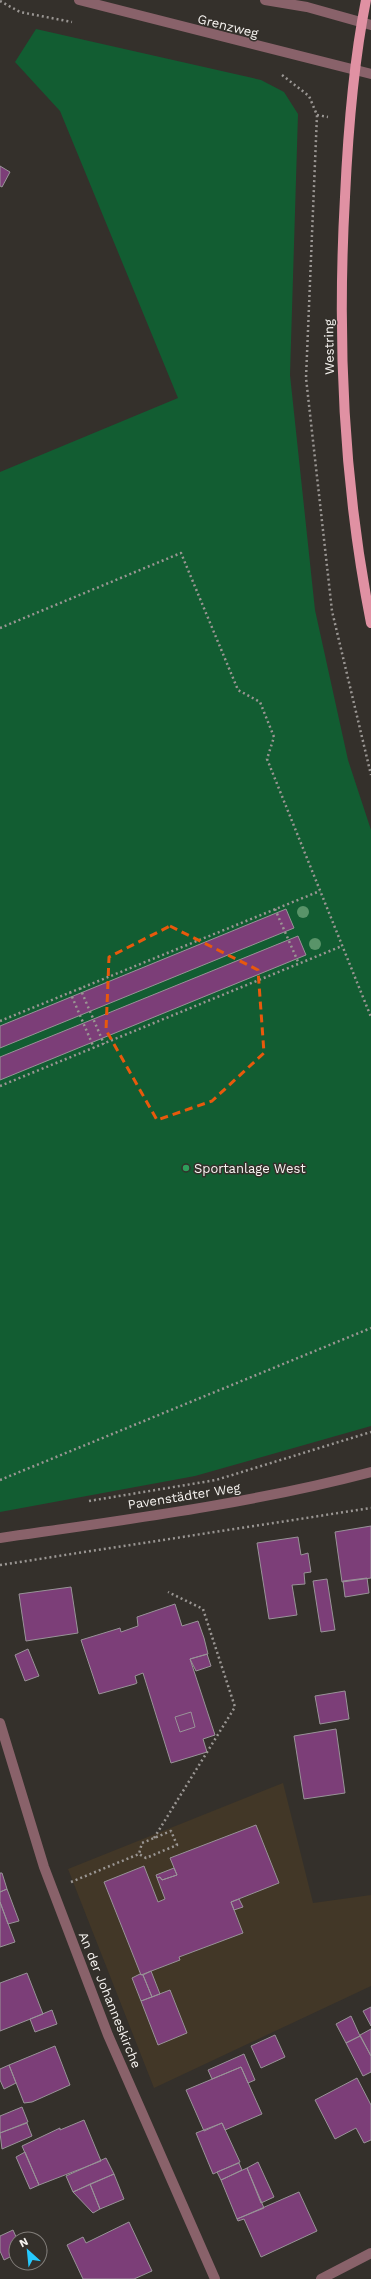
<svg xmlns="http://www.w3.org/2000/svg" width="371" height="2279" viewBox="0 0 371 2279" font-family="'Work Sans',sans-serif">
  <style>
    .education { fill: #423727 }
    .green { fill: #125d32 }
    .building { fill: #7c3e78; stroke: #999398 }
    .lines { fill: none; stroke-linecap: round; stroke-linejoin: round }
    .path { stroke: #9a9693; stroke-width: 2.5; stroke-dasharray: 2 3; stroke-linecap: butt }
    .minor { stroke: #89626a; stroke-width: 10 }
    .major { stroke: #e091a3; stroke-width: 10 }
    .tree { fill: #599469 }
    .marked { fill: none; stroke: #e8590c; stroke-width: 3; stroke-dasharray: 8 5; stroke-linejoin: round }
    .leisure-dot { fill: #2e9e5b; stroke: #34302b; stroke-width: 1.5 }
    .labels { text-anchor: middle; dominant-baseline: central; stroke-width: 3; stroke-linejoin: round; paint-order: stroke }
    .street-label { font-size: 13px; fill: #f7f4f1; stroke: #34302b }
    .poi-label { font-size: 13px; fill: #f7f4f1; stroke: #34302b; text-anchor: start }
  </style>
  <rect width="100%" height="100%" fill="#34302b"/>
  <!-- education -->
  <path class="education" d="M283 1783 313 1903 371 1895V1986L154 2088 68 1869Z"/>
  <!-- green -->
  <path class="green" d="M36 29 261 80 284 92 298 114 290 375 315 610 348 760 371 830V1426L195 1476 0 1512V472L178 398 60 111 15 62Z"/>
  <!-- building -->
  <path class="building" d="M0 166 10 172 2 187 0 186Z
    M286 909 294 928 0 1048V1026Z
    M298 936 306 955 0 1080V1057Z
    M371 1526V1578L342 1582 335 1532Z
    M298 1537 301 1555 308 1553 311 1572 304 1573 305 1584 292 1585 297 1615 269 1619 257 1543Z
    M367 1578 369 1593 345 1597 343 1581Z
    M327 1579 335 1630 321 1632 313 1581Z
    M71 1587 78 1633 26 1641 19 1594Z
    M175 1604 182 1626 198 1621 204 1638 208 1654 190 1659 215 1735 203 1739 207 1752 171 1763 143 1673 135 1676 137 1683 135 1684 99 1694 81 1640 117 1629 120 1628 121 1632 138 1626 137 1617Z
    M28 1649 39 1676 25 1681 15 1655Z
    M207 1654 211 1666 196 1671 190 1659Z
    M345 1691 349 1719 320 1724 315 1696Z
    M191 1712 195 1727 180 1732 175 1717Z
    M336 1729 345 1793 304 1799 294 1736Z
    M256 1825 279 1883 231 1902 243 1933 179 1957 180 1960 141 1975 104 1882 144 1866 158 1902 165 1899 157 1878 160 1877 162 1880 177 1875 170 1858Z
    M174 1868 177 1875 162 1880 160 1877 157 1878 156 1875Z
    M0 1873H2L7 1889 0 1892Z
    M7 1889 19 1921 8 1924 0 1902V1892Z
    M239 1899 243 1907 234 1910 231 1902Z
    M0 1902 15 1942 0 1947Z
    M151 1971 160 1994 152 1997 143 1975Z
    M27 1973 43 2014 0 2031V1983Z
    M140 1974 143 1975 152 1997 141 2001 132 1978Z
    M170 1990 187 2033 158 2045 141 2001Z
    M371 2007V2026L363 2011Z
    M52 2010 57 2024 35 2032 30 2019Z
    M351 2016 360 2036 346 2043 336 2024Z
    M371 2029V2056L360 2035Z
    M275 2035 285 2057 261 2068 251 2046Z
    M360 2036 371 2056V2072L363 2076 346 2043Z
    M55 2046 70 2085 32 2102 24 2103 9 2065Z
    M244 2054 255 2080 248 2083 241 2067 212 2079 208 2070Z
    M9 2065 16 2083 4 2089 0 2080V2069Z
    M241 2067 262 2114 225 2130 222 2123 204 2131 186 2090Z
    M357 2078 371 2105V2140L364 2143 356 2128 335 2139 315 2100Z
    M22 2107 28 2122 0 2133V2116Z
    M84 2120 101 2161 39 2185 22 2146 60 2128V2130Z
    M27 2123 32 2136 2 2149 0 2133Z
    M222 2123 240 2162 213 2174 196 2133Z
    M25 2152 39 2185 30 2189 16 2157Z
    M106 2158 114 2174 73 2192 66 2176Z
    M258 2162 274 2197 261 2203 247 2168Z
    M239 2163 242 2170 221 2180 217 2172Z
    M247 2168 264 2208 237 2219 221 2180Z
    M114 2174 124 2199 100 2209 90 2184Z
    M90 2184 100 2209 93 2213 73 2192Z
    M299 2192 317 2231 261 2257 244 2219 238 2221 237 2219Z
    M129 2222 152 2271 134 2279H83L67 2245 83 2237 86 2243Z
    M13 2230 17 2239 16 2254 4 2260 0 2251V2236Z"/>
  <g class="lines">
    <!-- path -->
    <path class="path" d="M0 1 20 12 72 22
      M282 75 309 96 317 115 306 378 332 611 371 775
      M317 115 328 117
      M0 628 181 553 238 690 260 702 274 737 267 759 371 1017
      M275 909 299 964
      M80 988 104 1044
      M70 992 94 1048
      M0 1021 320 891
      M0 1086 342 946
      M0 1480 371 1328
      M89 1501 216 1480 371 1432
      M0 1565 371 1508
      M154 1838 235 1707 203 1609 168 1592
      M71 1882 139 1854 142 1843 171 1831 177 1845 146 1858 139 1854"/>
    <!-- minor -->
    <path class="minor" d="M79 0 371 74
      M265 0 307 7 371 25
      M0 1538C124 1520 249 1504 371 1472
      M0 1723 44 1867 108 2035 215 2279
      M321 2279 371 2253"/>
    <!-- major -->
    <path class="major" d="M366 0C353 65 348 131 345 197 337 340 343 482 371 623"/>
  </g>
  <!-- trees -->
  <g class="tree">
    <circle cx="303" cy="912" r="6"/>
    <circle cx="315" cy="944" r="6"/>
  </g>
  <!-- marked area -->
  <path class="marked" d="M170 926 258 970 264 1053 212 1101 157 1120 106 1030 109 957Z"/>
  <!-- markers -->
  <circle class="leisure-dot" cx="186" cy="1168" r="4"/>
  <g class="labels">
    <!-- street labels -->
    <g class="street-label">
      <text transform="translate(228 26) rotate(14)">Grenzweg</text>
      <text transform="translate(329 347) rotate(-91)">Westring</text>
      <text transform="translate(184 1496) rotate(-9)">Pavenstädter Weg</text>
      <text transform="translate(110 2000) rotate(68)">An der Johanneskirche</text>
    </g>
    <!-- poi labels -->
    <g class="poi-label">
      <text x="194" y="1168">Sportanlage West</text>
    </g>
  </g>
  <!-- north arrow -->
  <g transform="translate(28 2251) rotate(333)"><circle r="19" fill="#34302b" stroke="#827e7a"/>
  <path d="M0-3L7 15L0 10L-7 15Z" fill="#26c9fe"/>
  <text y="-6" font-size="11" font-weight="bold" text-anchor="middle" fill="#f7f4f1">N</text>
  </g>
</svg>
